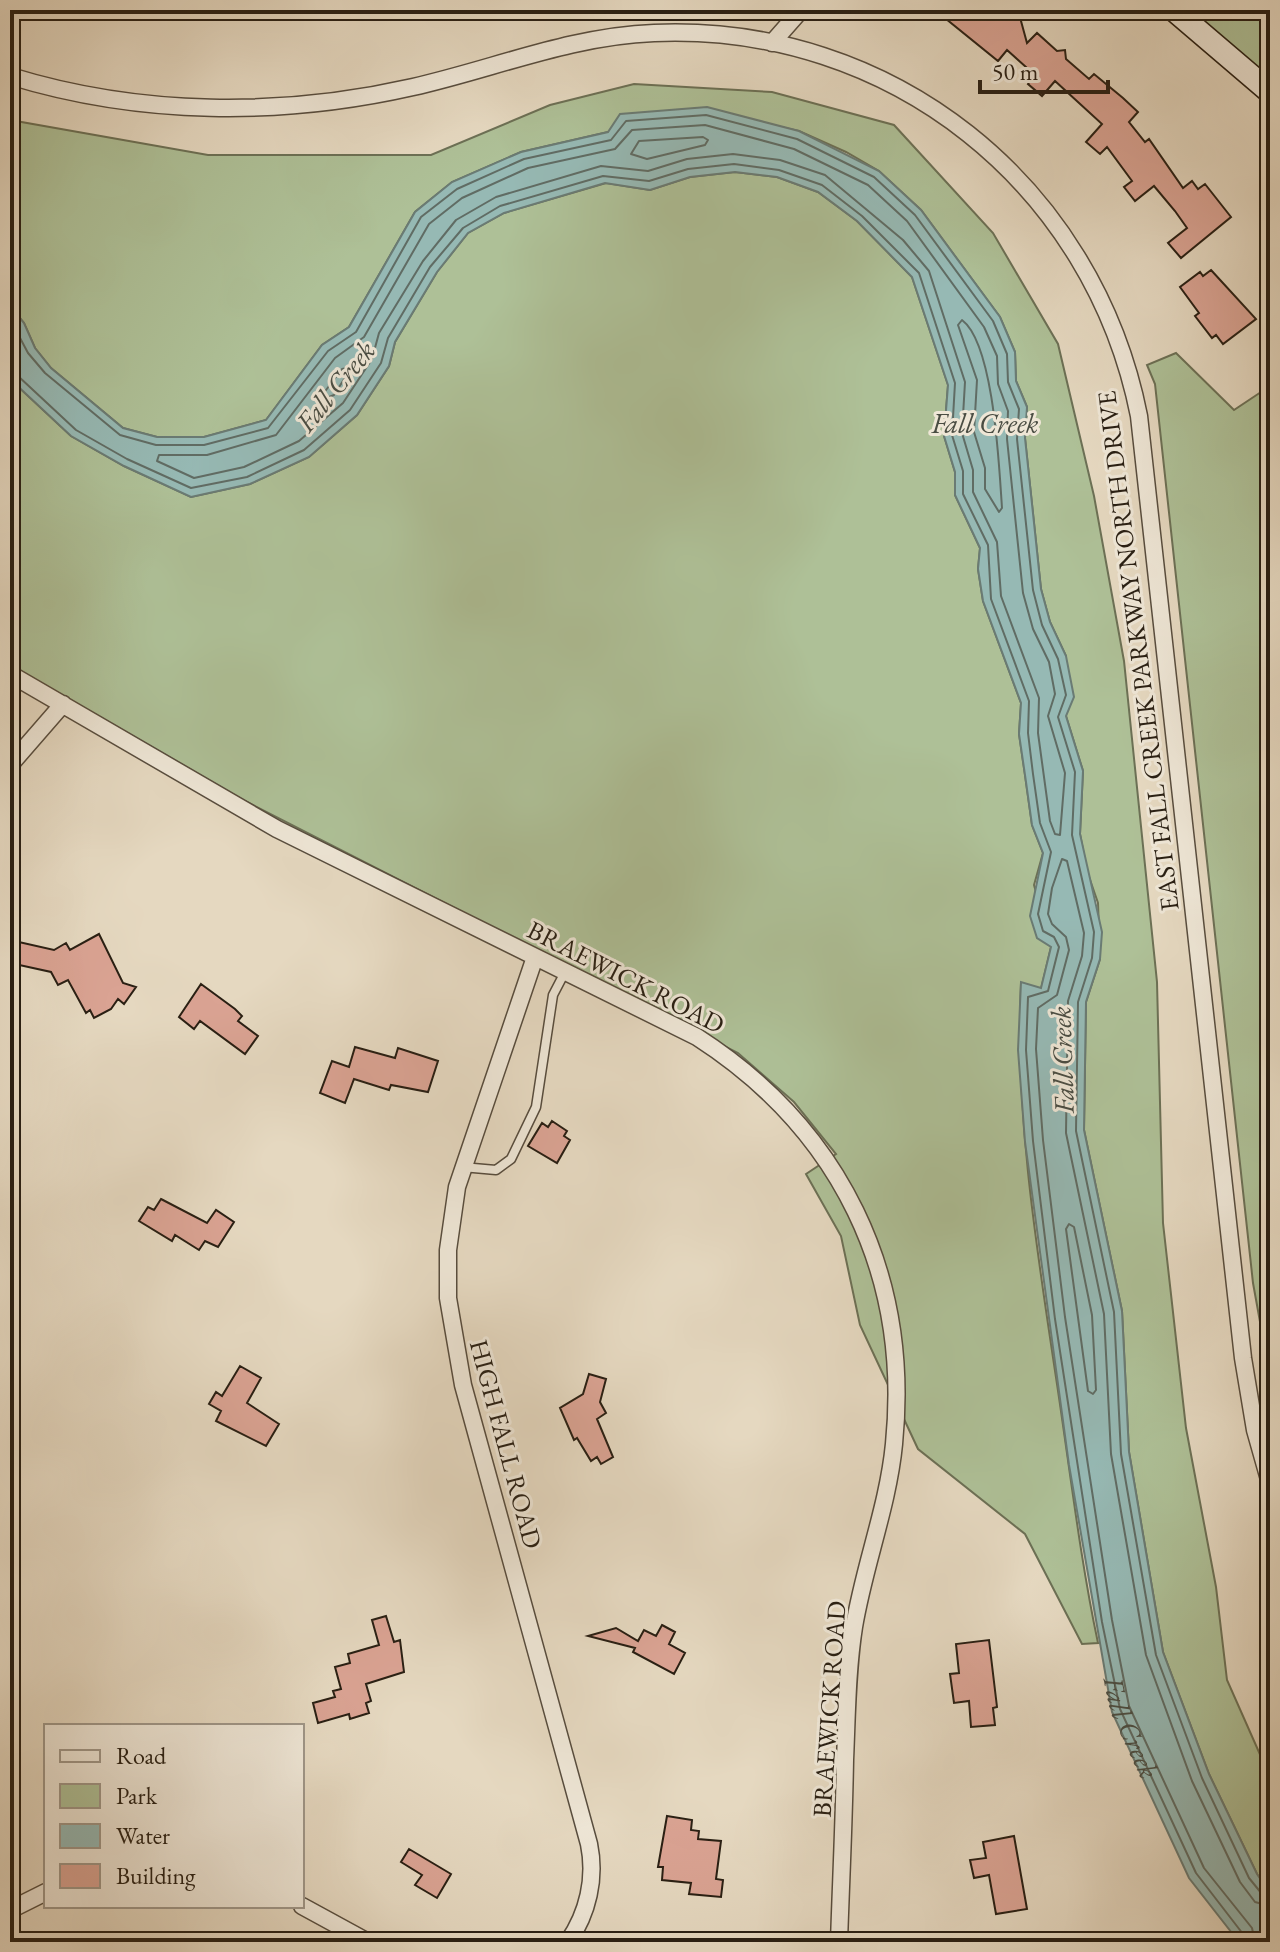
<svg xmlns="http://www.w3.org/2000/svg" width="1280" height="1952" viewBox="0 0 1280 1952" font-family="'EB Garamond',serif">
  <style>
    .green { fill: #aec097; stroke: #6c7055; stroke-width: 2 }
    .water { fill: #96b9b4; stroke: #6a7b74; stroke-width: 2 }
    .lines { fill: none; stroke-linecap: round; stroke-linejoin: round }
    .shore { stroke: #606c64; stroke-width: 2 }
    .building { fill: #daa393; stroke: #291f13; stroke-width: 2 }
    .lane-casing { stroke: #584d3e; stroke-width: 11 }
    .street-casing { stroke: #584d3e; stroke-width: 19 }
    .secondary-casing { stroke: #291f13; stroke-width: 25 }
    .lane { stroke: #eee6d6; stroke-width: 8 }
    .street { stroke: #eee6d6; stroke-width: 16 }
    .secondary { stroke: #eee6d6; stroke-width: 22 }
    .labels { text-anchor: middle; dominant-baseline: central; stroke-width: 6; stroke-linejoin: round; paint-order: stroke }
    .street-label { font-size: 26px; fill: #291f13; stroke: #eee6d6 }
    .water-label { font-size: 28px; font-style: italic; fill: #4a4d43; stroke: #eee6d6 }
  </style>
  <rect width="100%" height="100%" fill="#e5d8c0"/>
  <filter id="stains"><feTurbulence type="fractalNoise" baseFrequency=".0025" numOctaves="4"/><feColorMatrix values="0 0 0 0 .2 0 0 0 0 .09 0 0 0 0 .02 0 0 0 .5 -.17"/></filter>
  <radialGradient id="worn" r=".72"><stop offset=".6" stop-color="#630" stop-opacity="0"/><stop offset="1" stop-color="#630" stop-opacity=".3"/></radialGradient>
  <!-- green -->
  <path class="green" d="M1191 10H1270V80Z
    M634 84 772 92 894 125 993 233 1058 344 1094 496 1124 661 1157 982 1163 1223 1186 1428 1216 1587 1227 1680 1270 1777V1893L1257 1874 1209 1774 1163 1652 1129 1452 1122 1311 1084 1130 1086 1002 1100 959 1098 903 1087 871 1080 834 1083 771 1066 716V656L1050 622 1041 589 1025 438 1027 407 1016 381 1015 352 1000 317 921 210 879 171 846 152 799 131 757 122 608 132 521 152 452 182 415 212 349 327 322 345 266 420 204 437H157L123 428 51 368 35 348 24 323 10 306V120L208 155H431L550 105Z
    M735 172 777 177 818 192 857 221 912 277 948 385 944 436 955 472V495L980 548 978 569 983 601 1021 703 1019 734 1025 775 1032 825 1043 853 1034 885 1051 947 1041 989 1021 983C1015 1117 1037 1251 1057 1384 1070 1470 1080 1558 1098 1643L1082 1644 1025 1534 918 1449 860 1325 841 1236 806 1174 836 1154 794 1102 738 1053 245 801 10 665V379L71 436 124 466 191 497 250 484 309 457 357 415 389 366 395 342 437 272 468 233 504 213 606 183 650 190 690 177Z
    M1176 353 1234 410 1270 386V1377L1253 1283 1155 384 1147 365Z"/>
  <!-- water -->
  <path class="water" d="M707 107 799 131 879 171 921 210 1000 317 1015 352 1016 381 1027 407 1025 438 1041 589 1050 622 1066 656 1074 697 1066 716 1083 771 1080 834 1102 932 1100 959 1086 1002 1084 1130 1122 1311 1129 1452 1163 1652 1209 1774 1257 1874 1270 1893V1942H1239L1189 1878 1112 1712 1069 1465 1025 1142 1018 1050 1021 982 1041 988 1051 947 1037 938 1030 916 1043 853 1032 825 1025 775 1019 734 1021 703 983 601 978 569 980 548 955 495V472L944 436 948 385 912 277 857 221 818 192 777 177 735 172 690 177 650 190 605 183 504 213 468 233 437 272 395 342 389 366 357 415 309 457 250 484 191 497 124 466 71 436 10 379V306L24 323 35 348 51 368 123 428 157 437H204L266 420 322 345 349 327 415 212 452 182 521 152 608 132 620 114Z"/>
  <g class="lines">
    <!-- shore -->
    <g class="shore">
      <path d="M705 125 794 149 868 185 907 221 984 327 997 356 998 384 1008 411 1007 439 1023 593 1033 629 1049 662 1055 694 1048 716 1065 773 1060 835 1055 834 1050 821 1038 733 1039 698 1001 596 997 542 973 492V470L962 433 965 382 929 271 903 240 825 175 780 160 733 154 687 159 648 171 601 166 496 197 456 220 423 261 379 333 372 359 343 403 299 441 244 467 194 478 157 461 159 455H207L276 435 335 358 364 337 429 224 462 198 528 168 615 149 632 130Z"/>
      <path d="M703 137 708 140 705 145 647 159 631 154 639 141Z"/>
      <path d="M10 319 28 353 45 373 120 435 156 445H204L268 428 328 351 356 332 421 217 457 189 524 159 611 140 626 121 706 115 797 139 874 177 915 215 993 321 1007 354 1008 382 1019 409 1017 439 1033 590 1042 625 1058 659 1066 695 1058 717 1075 772 1072 835 1094 932 1092 958 1078 1002 1076 1131 1114 1312 1121 1454 1156 1655 1202 1778 1249 1878 1262 1894 1270 1896"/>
      <path d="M962 320C994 344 999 466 1002 508L999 512 985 489V468L974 432 977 380 958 325Z"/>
      <path d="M347 368 348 373 334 395 324 399 323 394 342 369Z"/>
      <path id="s1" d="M10 374 18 376 76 430 127 459 191 488 247 477 304 450 350 410 381 363 388 338 430 267 463 228 500 206 603 176 649 181 688 169 734 164 779 170 822 185 862 216 919 273 955 383 952 435 963 471V494L988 545 991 599 1029 701 1028 733 1033 774 1040 823 1051 852 1038 914 1043 931 1054 937 1059 947 1048 991 1028 997 1026 1050 1033 1141 1055 1319 1102 1622 1120 1709 1196 1873 1243 1934 1245 1942"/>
      <path d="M1069 1224 1074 1227 1092 1315 1096 1390 1093 1394 1088 1391 1066 1229Z"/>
      <path d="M1255 1942 1252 1928 1204 1868 1129 1706 1112 1620 1065 1317 1043 1140 1036 1049 1038 1008 1057 995 1069 950 1066 937 1052 924 1048 914 1052 888 1062 859 1067 861 1084 933 1082 956 1068 1001 1066 1133 1104 1314 1111 1454 1146 1655 1192 1781 1240 1882 1255 1902 1270 1906"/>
    </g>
  </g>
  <!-- building -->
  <path class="building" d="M935 10H1018L1027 43 1037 33 1057 51 1065 50 1066 59 1089 79 1094 74 1123 98 1138 112 1129 122 1145 142 1149 139 1183 188 1192 181 1198 189 1205 184 1231 217 1181 258 1168 243 1187 228 1175 211 1154 186 1135 201 1124 187 1132 181 1107 147 1100 154 1086 142 1102 124 1055 81 1042 96 1028 84 1035 75 1007 50 998 61Z
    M1211 270 1256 319 1223 344 1216 335 1212 338 1195 316 1199 313 1180 287 1200 272 1203 276Z
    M99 934 123 983 136 987 124 1004 118 999 111 1009 94 1018 90 1010 86 1013 68 980 58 985 51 972 10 963V940L54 950 66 943 70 950Z
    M201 984 235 1009 242 1016 238 1021 258 1036 245 1054 200 1021 194 1029 179 1017Z
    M355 1047 395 1058 398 1048 438 1061 428 1092 391 1085 389 1090 354 1079 345 1103 320 1093 332 1061 349 1067Z
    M552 1121 567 1131 564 1136 570 1140 557 1163 528 1146 542 1123 548 1127Z
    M161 1199 207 1223 216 1210 234 1222 218 1247 205 1241 199 1250 175 1235 172 1241 139 1221 148 1207 154 1210Z
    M240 1366 261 1378 247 1403 279 1424 266 1446 216 1421 221 1411 209 1404 216 1392 222 1396Z
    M589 1374 606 1379 600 1402 606 1413 597 1419 613 1457 601 1464 597 1457 591 1461 577 1438 574 1440 560 1408 583 1394Z
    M386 1616 394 1642 400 1640 404 1672 366 1684 371 1701 366 1703 369 1713 350 1719 349 1714 318 1723 313 1703 335 1697 333 1691 341 1689 335 1667 350 1663 348 1654 379 1645 372 1620Z
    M662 1625 675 1632 669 1644 685 1653 674 1674 633 1652 635 1648 588 1636 616 1628 638 1641 644 1630 656 1636Z
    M989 1640 997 1707 993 1708 995 1725 971 1727 969 1701 954 1703 950 1674 959 1673 956 1644Z
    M667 1816 692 1820 691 1830 699 1831 698 1839 721 1841 716 1879 723 1880 721 1897 689 1894 691 1883 662 1880 663 1867H658Z
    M1014 1836 1027 1909 996 1914 989 1875 974 1878 970 1860 986 1858 983 1842Z
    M409 1849 451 1874 437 1898 415 1885 422 1875 401 1862Z"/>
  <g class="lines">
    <defs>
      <path id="lane" d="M462 1167 496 1170 511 1159 536 1107 553 995 565 972"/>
      <path id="street" d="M772 43 801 10
        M10 76C140 116 281 117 413 87 493 69 571 36 654 33 891 23 1093 184 1139 416L1243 1358 1255 1430 1270 1483
        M10 674 277 829 697 1037C840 1129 911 1274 894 1444 888 1506 864 1566 854 1627 847 1671 847 1716 845 1760 844 1821 841 1881 839 1942
        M10 765 63 704
        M535 957 457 1187 448 1250V1298L463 1385 589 1844C596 1878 588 1913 568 1942
        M302 1906 368 1942
        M10 1910 46 1892"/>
      <path id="secondary" d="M1174 10 1270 92"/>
    </defs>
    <!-- lane casing -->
    <use href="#lane" class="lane-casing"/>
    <!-- street casing -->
    <use href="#street" class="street-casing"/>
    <!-- secondary casing -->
    <use href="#secondary" class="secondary-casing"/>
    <!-- lane -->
    <use href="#lane" class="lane"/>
    <!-- street -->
    <use href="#street" class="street"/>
    <!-- secondary -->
    <use href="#secondary" class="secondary"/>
  </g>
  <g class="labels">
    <!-- street labels -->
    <g class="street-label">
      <text transform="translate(1138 651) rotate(-97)">EAST FALL CREEK PARKWAY NORTH DRIVE</text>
      <text transform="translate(626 977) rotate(27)">BRAEWICK ROAD</text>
      <text transform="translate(506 1444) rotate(75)">HIGH FALL ROAD</text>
      <text transform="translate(829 1709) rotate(-86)">BRAEWICK ROAD</text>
    </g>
    <!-- water labels -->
    <g class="water-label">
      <text transform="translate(335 386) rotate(-51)">Fall Creek</text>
      <text x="985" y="423">Fall Creek</text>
      <text transform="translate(1062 1060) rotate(-92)">Fall Creek</text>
      <text stroke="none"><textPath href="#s1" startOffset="2632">Fall Creek</textPath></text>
    </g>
  </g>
  <!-- margin -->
  <rect width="1280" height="1952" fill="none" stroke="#e5d8c0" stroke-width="40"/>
  <rect x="12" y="12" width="1256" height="1928" fill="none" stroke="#291f13" stroke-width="4"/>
  <rect x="20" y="20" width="1240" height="1912" fill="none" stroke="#291f13" stroke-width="2"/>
  <!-- legend -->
  <rect x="44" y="1724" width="260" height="184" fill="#eee6d6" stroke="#9f9688" stroke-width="2"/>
  <rect x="60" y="1750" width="40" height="12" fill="#eee6d6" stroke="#9f9688" stroke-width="2"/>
  <text x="116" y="1764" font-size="24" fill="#291f13">Road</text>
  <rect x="60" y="1784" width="40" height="24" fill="#aec097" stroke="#9f9688" stroke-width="2"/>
  <text x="116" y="1804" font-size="24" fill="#291f13">Park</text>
  <rect x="60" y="1824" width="40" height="24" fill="#96b9b4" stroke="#9f9688" stroke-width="2"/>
  <text x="116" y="1844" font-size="24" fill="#291f13">Water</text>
  <rect x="60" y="1864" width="40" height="24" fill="#daa393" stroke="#9f9688" stroke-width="2"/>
  <text x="116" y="1884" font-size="24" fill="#291f13">Building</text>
  <!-- scale -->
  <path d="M980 80v12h128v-12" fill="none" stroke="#291f13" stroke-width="4"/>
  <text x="992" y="80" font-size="24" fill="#291f13" stroke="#eee6d6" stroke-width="6" paint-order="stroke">50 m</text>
  <rect width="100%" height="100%" filter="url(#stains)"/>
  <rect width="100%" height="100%" fill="url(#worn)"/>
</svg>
